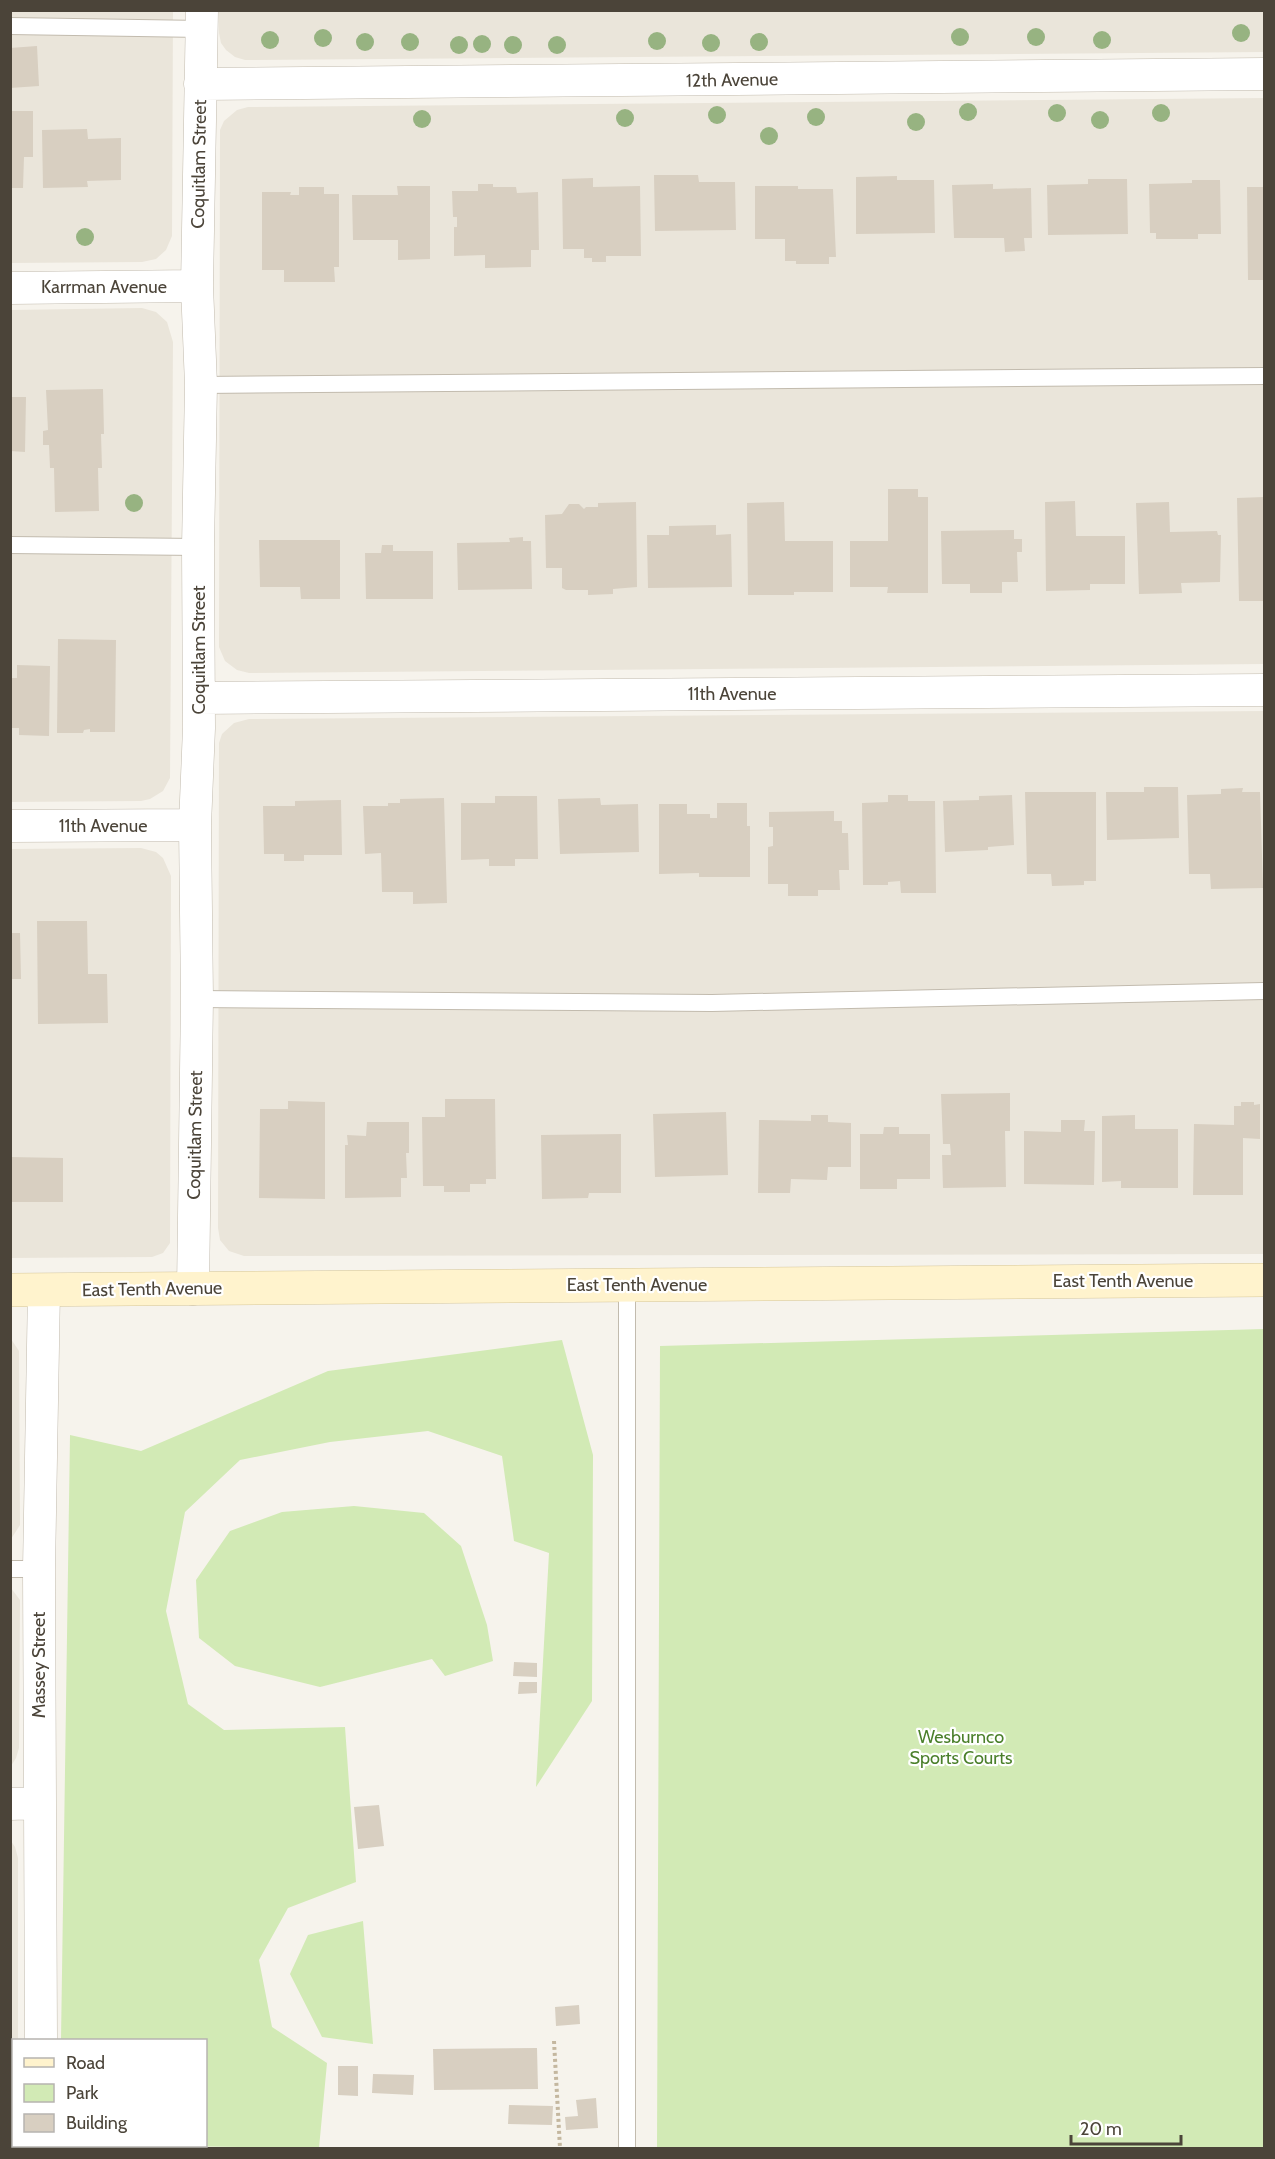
<svg xmlns="http://www.w3.org/2000/svg" width="1275" height="2159" viewBox="0 0 1275 2159" font-family="Cabin,sans-serif">
  <style>
    .residential { fill: #eae5da }
    .green { fill: #d2eab5 }
    .building { fill: #d8cfc1 }
    .lines { fill: none; stroke-linecap: round; stroke-linejoin: round }
    .lane-casing { stroke: #c2bbae; stroke-width: 18 }
    .street-casing { stroke: #c2bbae; stroke-width: 33 }
    .secondary-casing { stroke: #d6c79b; stroke-width: 34 }
    .path { stroke: #c4b79f; stroke-width: 4; stroke-dasharray: 3 3; stroke-linecap: butt }
    .lane { stroke: #fff; stroke-width: 16 }
    .street { stroke: #fff; stroke-width: 32 }
    .secondary { stroke: #fff3cd; stroke-width: 33 }
    .tree { fill: #97b381 }
    .labels { text-anchor: middle; dominant-baseline: central; stroke-width: 4.5; stroke-linejoin: round; paint-order: stroke }
    .street-label { font-size: 18px; fill: #4b4439; stroke: #fff }
    .park-label { font-size: 18px; fill: #4a7f2a; stroke: #fff }
  </style>
  <rect width="100%" height="100%" fill="#f6f3ec"/>
  <!-- residential -->
  <path class="residential" d="M1264 10V52L245 60 235 57 226 50 221 43 219 33V10Z
    M10 11H173L172 236 166 250 156 259 142 262 11 263Z
    M1264 98V664L249 673 237 670 225 661 219 647 220 130 224 121 237 110 248 107Z
    M142 308 156 312 167 322 173 342 170 778 163 791 150 799 141 801 11 802 10 310Z
    M1264 711V1254L244 1256 229 1251 220 1240 218 1228 219 743 222 734 234 723 249 719Z
    M141 848 156 852 163 858 171 876 170 1243 163 1253 152 1257 11 1258 10 849Z
    M11 1339 19 1351 20 1525 11 1539Z
    M11 1588 20 1600 19 1748 16 1758 11 1766Z
    M11 1841 15 1847 18 1858V2040H14V2146H18V2148H10Z"/>
  <!-- green -->
  <path class="green" d="M1264 1329V2148H657L660 1346Z
    M562 1340 593 1455 592 1701 536 1787 549 1553 514 1541 502 1456 428 1431 330 1442 240 1460 185 1512 166 1611 188 1704 224 1730 345 1727 356 1882 288 1908 259 1960 272 2027 327 2063 319 2148 170 2146H206V2040H61L70 1435 141 1451 328 1371Z
    M354 1506 424 1513 461 1546 487 1625 493 1661 445 1676 432 1659 320 1687 235 1666 199 1638 196 1580 230 1531 282 1512Z
    M363 1921 373 2044 322 2037 290 1974 308 1935Z"/>
  <!-- building -->
  <path class="building" d="M37 46 39 86 10 88V48Z
    M10 111H33V157H24L23 188H10Z
    M87 129 88 139 121 138V180L87 181 88 187 43 188 42 130Z
    M654 175H698L699 182H735L736 230 655 231Z
    M897 176V180H934L935 233 856 234V177Z
    M593 178V187L640 186 641 256H606V262H592V258H584V249H563L562 179Z
    M1088 179H1127L1128 234 1048 235 1047 185 1088 184Z
    M1192 180H1220L1221 234H1198V239H1156V233H1150L1149 184 1192 183Z
    M478 184H493V187H516L517 193 538 192 539 250H531V267L485 268V255L454 256V227H457V217H453L452 191H478Z
    M993 184V189L1031 188 1032 238H1024L1025 251 1005 252 1004 238H954L952 185Z
    M397 186H430V259L398 260V240H353L352 195H398Z
    M755 186H798V189H833L836 257H829V264H796V261H785V239H755Z
    M299 187H324V194H339V267H334L335 282H284V270H262V192H291L290 195H299Z
    M1247 187H1264V280H1248Z
    M103 389 104 434H101L102 468H98L99 511 55 512 54 468H50L49 445H43V431L48 430 46 390Z
    M10 397H26L25 452 10 451Z
    M888 489H918V497H928V593H887L888 587H850V541H888Z
    M1264 497V601H1239L1237 498Z
    M1075 501 1076 536H1125V584H1090V590L1046 591 1045 502Z
    M636 502 637 587 613 589V594L588 595V590H566L562 588V568H546L545 515 562 514 569 504H579L584 509 586 507H598V503Z
    M784 502 785 541H833V592H794V595H748L747 503Z
    M1169 502 1170 532 1217 531 1218 535H1221L1220 582 1181 583 1182 593 1139 594 1136 503Z
    M716 525V535L731 534 732 587 648 588 647 535H669V526Z
    M1014 530V539H1022V552H1017L1018 582H1002V593H970V584H942L941 531Z
    M523 537V541H531L532 589 458 590 457 543 510 542 509 538Z
    M259 540H340V599H301L300 587H260Z
    M382 545H393V551H433V599H366L365 553H381Z
    M58 639 116 640 115 732H90V729L84 730 83 733H57Z
    M17 665 50 666 49 736 19 735V728H10V678H17Z
    M1144 787H1178L1179 838 1107 840 1106 792H1144Z
    M1243 788 1242 792H1260L1263 888 1211 889 1210 874H1189L1187 795 1221 794V789Z
    M1025 792H1096V881H1084V885L1052 886 1051 874H1027Z
    M888 795H908V801H935L936 893H901L900 881 888 882V885H863L862 803 888 802Z
    M1012 795 1014 845 988 847V850L945 852 943 801 979 800V796Z
    M495 796H537L538 859H515V866H489V859L461 860V803H495Z
    M444 798 447 903 413 904V892H382L381 853 365 854 363 806H388V803H400V799Z
    M600 798 601 805 638 804 639 852 560 854 558 799Z
    M341 800 342 855H304V861H284V854H264L263 806H295V801Z
    M717 803H747V826H750V877H699V873L659 874V804H687V814H710V818H717Z
    M834 811V821H842V833H848L849 870H839L840 890H818V896H788V884H768V847L773 846V827H769V812Z
    M37 921H87L88 974H107L108 1023 38 1024Z
    M10 933H20L21 979H10Z
    M1010 1093V1131H1005L1006 1187 943 1188 942 1155H951L950 1144H943L941 1094Z
    M445 1099H495L496 1179H486V1184H470V1192H444V1186H423L422 1117H445Z
    M288 1101 325 1102V1199L259 1198 260 1109H288Z
    M1241 1102H1254V1105L1260 1104V1139L1243 1138V1195H1193L1194 1124 1234 1125V1106H1241Z
    M726 1112 728 1175 655 1177 653 1114Z
    M811 1115H828V1122L851 1123V1167H828L827 1180 791 1179 790 1193H758L759 1120 811 1121Z
    M1135 1115V1129H1178V1188H1121V1181L1102 1182V1116Z
    M1061 1120H1085L1084 1131H1095L1094 1185 1024 1184V1131L1061 1132Z
    M367 1122H409V1153H406L407 1178H401V1197L345 1198V1145H348L347 1135 366 1136Z
    M884 1127H899V1134H930V1179H897V1189H860V1134H883Z
    M621 1134V1193H589L588 1198 542 1199 541 1135Z
    M10 1157 63 1158V1202H10Z
    M514 1662 537 1663V1677L513 1676Z
    M519 1682H537V1693L518 1694Z
    M379 1805 384 1846 358 1849 354 1807Z
    M579 2005 580 2024 556 2026 555 2007Z
    M537 2048 538 2089 434 2090 433 2049Z
    M338 2066H358V2096L338 2095Z
    M373 2074 414 2075 413 2095 372 2093Z
    M596 2098 598 2128 566 2130 565 2117 578 2116 576 2100Z
    M509 2105 553 2106 552 2125 508 2124Z"/>
  <g class="lines">
    <defs>
      <path id="lane" d="M10 26 202 29
        M201 385 1264 376
        M10 545 198 547
        M197 999 712 1003 1264 991
        M10 1569H39
        M627 2148V1285"/>
      <path id="street" d="M200 84 1264 74
        M10 288 197 286
        M199 698 1264 690
        M10 826 195 825
        M193 1289 197 999 195 825 199 728 198 547 201 385 197 286 202 10
        M10 1804 40 1803
        M41 2040 39 1569 44 1290
        M42 2146V2148"/>
      <path id="secondary" d="M10 1290 1264 1280"/>
    </defs>
    <!-- lane casing -->
    <use href="#lane" class="lane-casing"/>
    <!-- street casing -->
    <use href="#street" class="street-casing"/>
    <!-- secondary casing -->
    <use href="#secondary" class="secondary-casing"/>
    <!-- path -->
    <path class="path" d="M554 2041 560 2148"/>
    <!-- lane -->
    <use href="#lane" class="lane"/>
    <!-- street -->
    <use href="#street" class="street"/>
    <!-- secondary -->
    <use href="#secondary" class="secondary"/>
  </g>
  <!-- trees -->
  <g class="tree">
    <circle cx="1241" cy="33" r="9"/>
    <circle cx="960" cy="37" r="9"/>
    <circle cx="1036" cy="37" r="9"/>
    <circle cx="323" cy="38" r="9"/>
    <circle cx="270" cy="40" r="9"/>
    <circle cx="1102" cy="40" r="9"/>
    <circle cx="657" cy="41" r="9"/>
    <circle cx="365" cy="42" r="9"/>
    <circle cx="410" cy="42" r="9"/>
    <circle cx="759" cy="42" r="9"/>
    <circle cx="711" cy="43" r="9"/>
    <circle cx="482" cy="44" r="9"/>
    <circle cx="459" cy="45" r="9"/>
    <circle cx="513" cy="45" r="9"/>
    <circle cx="557" cy="45" r="9"/>
    <circle cx="968" cy="112" r="9"/>
    <circle cx="1057" cy="113" r="9"/>
    <circle cx="1161" cy="113" r="9"/>
    <circle cx="717" cy="115" r="9"/>
    <circle cx="816" cy="117" r="9"/>
    <circle cx="625" cy="118" r="9"/>
    <circle cx="422" cy="119" r="9"/>
    <circle cx="1100" cy="120" r="9"/>
    <circle cx="916" cy="122" r="9"/>
    <circle cx="769" cy="136" r="9"/>
    <circle cx="85" cy="237" r="9"/>
    <circle cx="134" cy="503" r="9"/>
  </g>
  <g class="labels">
    <!-- street labels -->
    <g class="street-label">
      <text transform="translate(732 80) rotate(-1)">12th Avenue</text>
      <text transform="translate(199 164) rotate(-89)">Coquitlam Street</text>
      <text x="104" y="287">Karrman Avenue</text>
      <text transform="translate(199 650) rotate(-90)">Coquitlam Street</text>
      <text x="732" y="694">11th Avenue</text>
      <text x="103" y="826">11th Avenue</text>
      <text transform="translate(195 1135) rotate(-89)">Coquitlam Street</text>
      <text x="1123" y="1281">East Tenth Avenue</text>
      <text x="637" y="1285">East Tenth Avenue</text>
      <text transform="translate(152 1289) rotate(-1)">East Tenth Avenue</text>
      <text transform="translate(39 1665) rotate(-90)">Massey Street</text>
    </g>
    <!-- park labels -->
    <g class="park-label">
      <text x="961" y="1737">Wesburnco<tspan x="961" dy="21">Sports Courts</tspan></text>
    </g>
  </g>
  <!-- border -->
  <rect width="1275" height="2159" fill="none" stroke="#4b4439" stroke-width="24"/>
  <!-- legend -->
  <rect x="12" y="2039" width="195" height="108" fill="#ffffff" stroke="#b7b4b0" stroke-width="1.5"/>
  <rect x="24" y="2058" width="30" height="9" fill="#fff3cd" stroke="#b7b4b0" stroke-width="1.5"/>
  <text x="66" y="2069" font-size="18" fill="#4b4439">Road</text>
  <rect x="24" y="2084" width="30" height="18" fill="#d2eab5" stroke="#b7b4b0" stroke-width="1.5"/>
  <text x="66" y="2099" font-size="18" fill="#4b4439">Park</text>
  <rect x="24" y="2114" width="30" height="18" fill="#d8cfc1" stroke="#b7b4b0" stroke-width="1.5"/>
  <text x="66" y="2129" font-size="18" fill="#4b4439">Building</text>
  <!-- scale -->
  <path d="M1071 2135v9h110v-9" fill="none" stroke="#4b4439" stroke-width="3"/>
  <text x="1080" y="2135" font-size="18" fill="#4b4439" stroke="#ffffff" stroke-width="4.5" paint-order="stroke">20 m</text>
</svg>
